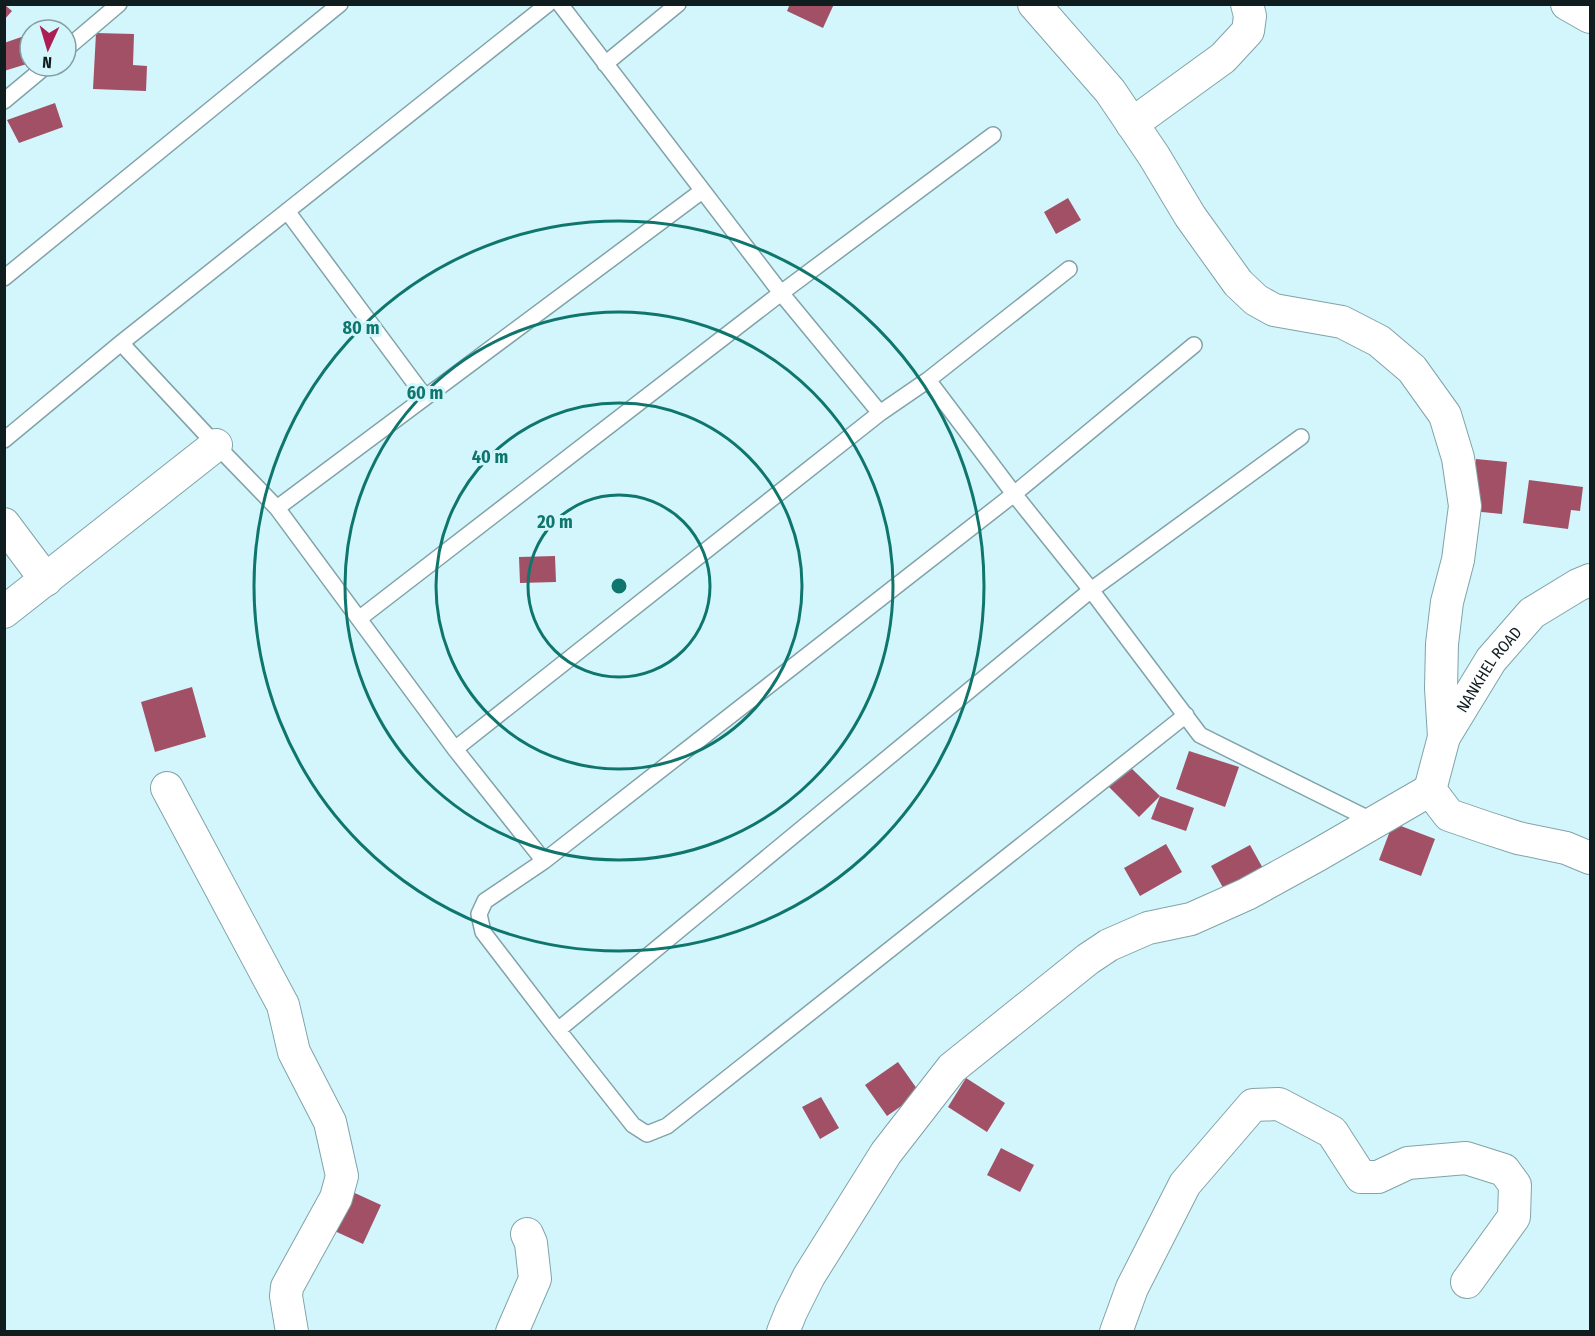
<svg xmlns="http://www.w3.org/2000/svg" width="1595" height="1336" viewBox="0 0 1595 1336" font-family="'Fira Sans Condensed',sans-serif">
  <style>
    .building { fill: #a25066 }
    .lines { fill: none; stroke-linecap: round; stroke-linejoin: round }
    .lane-casing { stroke: #81a3a8; stroke-width: 18 }
    .street-casing { stroke: #81a3a8; stroke-width: 34 }
    .lane { stroke: #fff; stroke-width: 15 }
    .street { stroke: #fff; stroke-width: 32 }
    .ring { fill: none; stroke: #0f766e; stroke-width: 3 }
    .labels { text-anchor: middle; dominant-baseline: central; stroke-width: 6; stroke-linejoin: round; paint-order: stroke }
    .street-label { font-size: 16px; fill: #101d1f; stroke: #d2f6fc }
    .centre { fill: #0f766e; stroke: #d2f6fc; stroke-width: 3 }
    .ring-label { font-size: 18px; text-anchor: middle; font-weight: bold; fill: #0f766e; stroke: #d2f6fc; stroke-width: 6; stroke-linejoin: round; paint-order: stroke }
  </style>
  <rect width="100%" height="100%" fill="#d2f6fc"/>
  <!-- building -->
  <path class="building" d="M4 4 12 11 4 20Z
    M790 4H834L823 28 787 11Z
    M96 33 134 34 133 65 147 66 146 91 93 89Z
    M30 34V63L4 71V43Z
    M55 103 63 127 19 143 7 120Z
    M1068 198 1081 220 1056 234 1044 212Z
    M1476 459 1507 462 1502 514 1472 511Z
    M1529 480 1583 487 1580 511 1571 510 1568 529 1523 523Z
    M555 556 556 582 520 583 519 557Z
    M192 687 206 737 155 752 141 702Z
    M1189 751 1239 767 1225 807 1176 789Z
    M1129 766 1160 796 1139 817 1109 787Z
    M1160 796 1194 808 1186 831 1151 819Z
    M1393 823 1435 839 1421 876 1379 860Z
    M1166 844 1182 872 1140 896 1124 868Z
    M1250 845 1265 872 1226 893 1211 866Z
    M898 1062 920 1093 887 1116 865 1085Z
    M966 1078 1005 1103 987 1132 948 1107Z
    M821 1097 839 1128 820 1139 802 1107Z
    M1001 1148 1034 1165 1020 1192 987 1175Z
    M346 1189 381 1205 363 1244 328 1228Z"/>
  <g class="lines">
    <defs>
      <path id="lane" d="M560 4 781 293 880 413
        M66 49 119 4
        M605 64 678 4
        M4 101 46 66
        M287 211 425 397
        M4 278 340 4
        M121 343 216 445 277 508 455 749 544 861
        M928 380 1014 494 1091 590 1200 735 1375 822
        M4 440 121 343 548 4
        M277 508 702 191
        M360 618 781 293 993 135
        M1186 715 667 1126 647 1134 633 1125 558 1030 483 932 479 914 485 901 544 861 1014 494 1194 345
        M455 749 880 413 928 380 1069 269
        M558 1030 1091 590 1301 437"/>
      <g id="street">
        <path d="M1034 4 1110 91 1154 156 1190 216 1238 283 1256 300 1274 310 1342 322 1379 341 1412 369 1445 415 1458 458 1465 506 1458 560 1447 602 1442 644 1441 688 1444 737"/>
        <path d="M1567 4 1590 17"/>
        <path d="M1132 124 1223 58 1248 31 1250 16 1247 4"/>
        <path d="M4 524 46 580"/>
        <path d="M4 612 216 445"/>
        <path d="M167 788 283 1005 294 1052 330 1122 342 1176 336 1198 287 1287 286 1296 292 1332"/>
        <path id="s1" d="M1430 790 1444 737 1491 660 1532 613 1578 585 1590 580"/>
        <path d="M1430 790 1449 815 1487 828 1518 838 1566 848 1590 858"/>
        <path d="M512 1332 535 1279 531 1243 527 1234"/>
        <path d="M783 1332 791 1312 809 1276 886 1153 952 1068 1088 959 1109 945 1148 928 1191 919 1247 894 1316 856 1430 790"/>
        <path d="M1116 1332 1132 1288 1185 1184 1253 1105 1279 1104 1332 1132 1361 1177H1378L1408 1163 1466 1158 1504 1170 1515 1185 1514 1217 1467 1282"/>
      </g>
    </defs>
    <!-- lane casing -->
    <use href="#lane" class="lane-casing"/>
    <!-- street casing -->
    <use href="#street" class="street-casing"/>
    <!-- lane -->
    <use href="#lane" class="lane"/>
    <!-- street -->
    <use href="#street" class="street"/>
  </g>
  <!-- distance rings -->
  <g class="ring">
    <circle cx="619" cy="586" r="91"/>
    <circle cx="619" cy="586" r="183"/>
    <circle cx="619" cy="586" r="274"/>
    <circle cx="619" cy="586" r="365"/>
  </g>
  <g class="labels">
    <!-- street labels -->
    <g class="street-label">
      <text stroke="none"><textPath href="#s1" startOffset="136">NANKHEL ROAD</textPath></text>
    </g>
  </g>
  <circle cx="619" cy="586" r="9" class="centre"/>
  <g class="ring-label">
    <text x="361" y="334">80 m</text>
    <text x="425" y="399">60 m</text>
    <text x="490" y="463">40 m</text>
    <text x="555" y="528">20 m</text>
  </g>
  <!-- border -->
  <rect width="1595" height="1336" fill="none" stroke="#101d1f" stroke-width="12"/>
  <!-- north arrow -->
  <g transform="translate(48 48) rotate(184)"><circle r="28" fill="#d2f6fc" stroke="#849fa4" stroke-width="1.5"/>
  <path d="M0-4.5L10 22L0 15L-10 22Z" fill="#ac1d54"/>
  <text y="-9" font-size="16" font-weight="bold" text-anchor="middle" fill="#101d1f">N</text>
  </g>
</svg>
